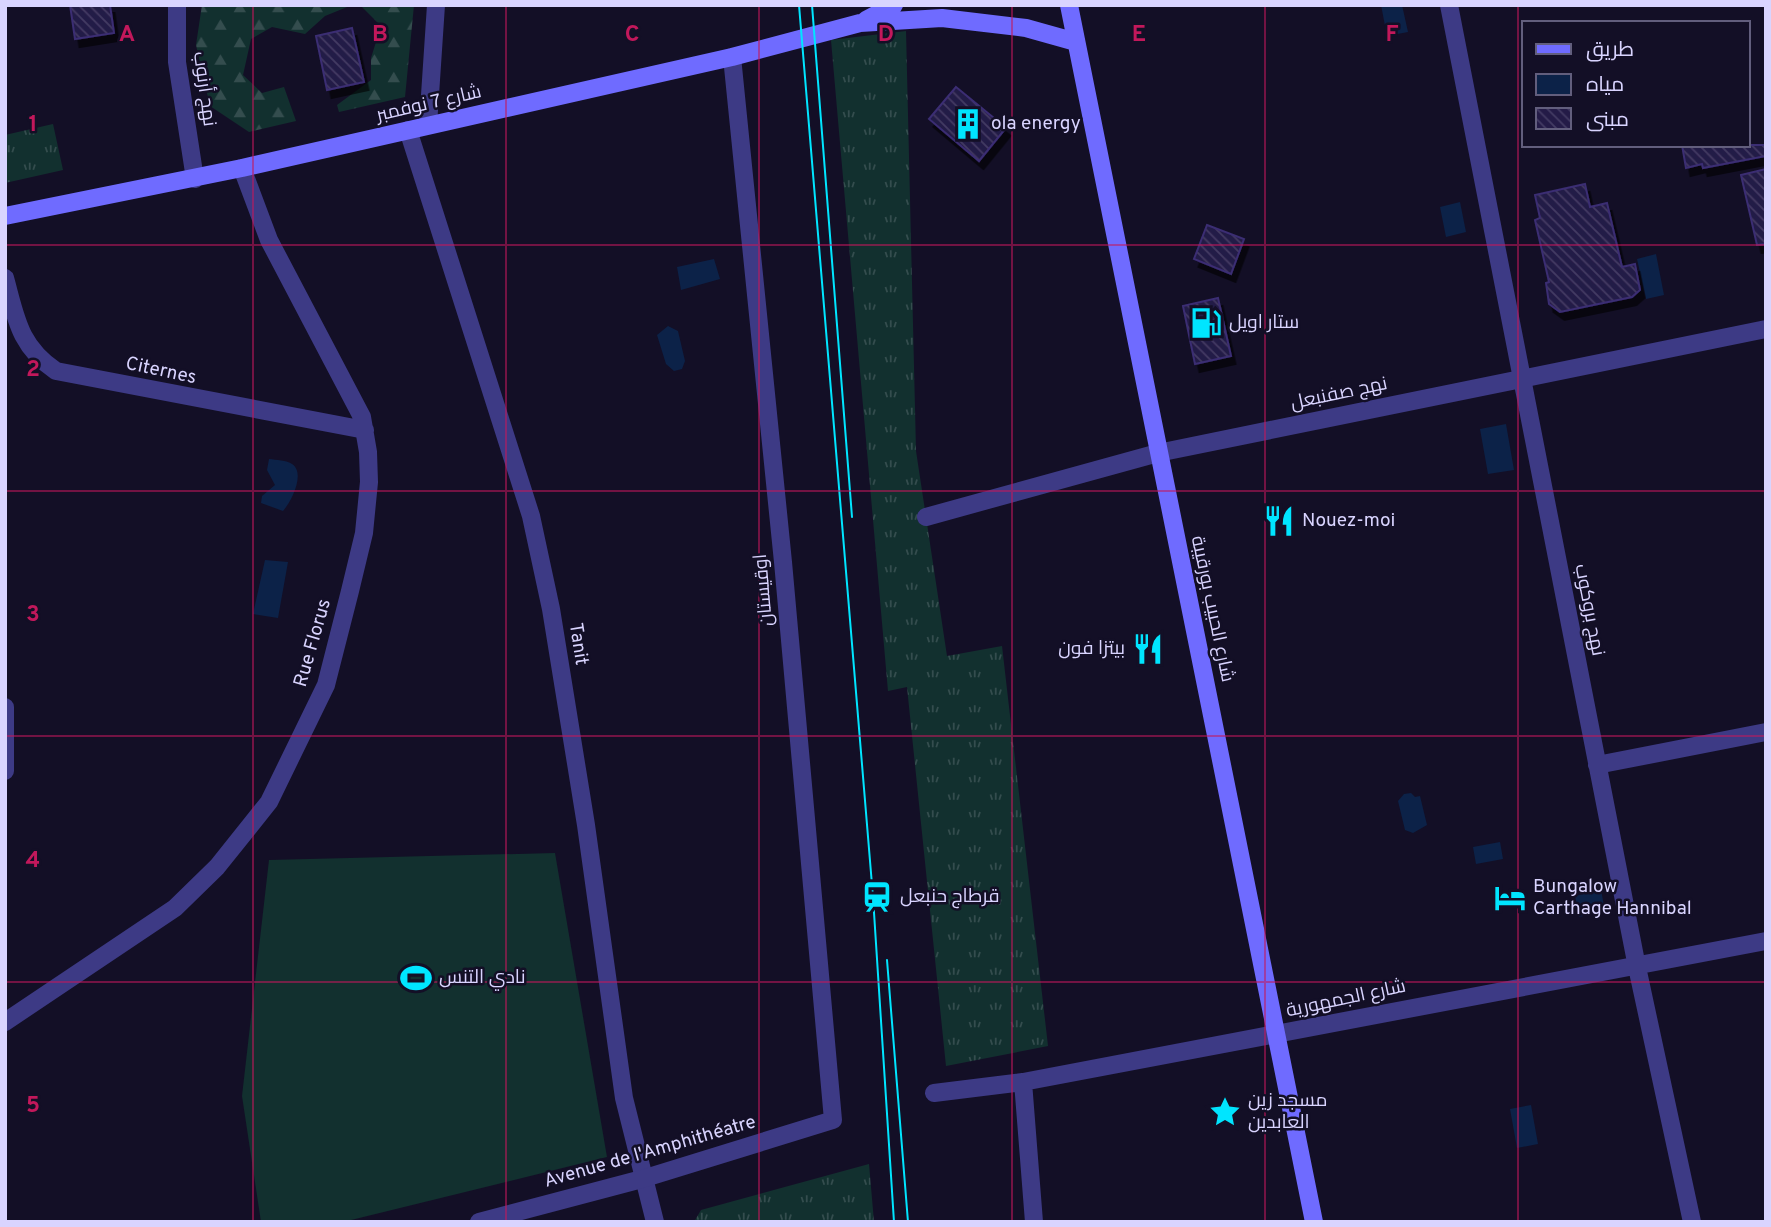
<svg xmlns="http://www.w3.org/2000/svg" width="1771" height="1227" viewBox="0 0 1771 1227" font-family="Overpass,Cairo,sans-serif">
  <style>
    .grass { fill: url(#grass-tufts) }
    .forest { fill: url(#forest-firs) }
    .garden { fill: #12302f }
    .water { fill: #0c2248 }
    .building { fill: url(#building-back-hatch); stroke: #3b2d73; stroke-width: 2; filter: url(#shadow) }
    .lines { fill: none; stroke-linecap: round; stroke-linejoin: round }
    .minor { stroke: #3d3a85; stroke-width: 18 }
    .tertiary { stroke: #3d3a85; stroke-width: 18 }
    .secondary { stroke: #6f6bff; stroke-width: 18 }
    .tram { stroke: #00e5ff; stroke-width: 2 }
    .grid { fill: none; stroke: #c2185b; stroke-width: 2; stroke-opacity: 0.55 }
    .labels { text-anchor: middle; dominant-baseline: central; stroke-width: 5; stroke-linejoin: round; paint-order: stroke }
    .street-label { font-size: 19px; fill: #d9d4ff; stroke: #130f26 }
    .poi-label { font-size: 19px; fill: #d9d4ff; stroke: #130f26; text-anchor: start }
    .grid-label { font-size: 23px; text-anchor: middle; font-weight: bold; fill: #c2185b; stroke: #130f26; stroke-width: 5; stroke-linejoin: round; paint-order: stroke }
  </style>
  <defs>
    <pattern id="grass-tufts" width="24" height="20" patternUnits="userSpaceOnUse" patternTransform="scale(1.75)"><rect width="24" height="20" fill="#12302f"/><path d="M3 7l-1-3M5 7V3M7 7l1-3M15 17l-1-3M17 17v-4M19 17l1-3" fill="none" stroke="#344d4e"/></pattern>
    <pattern id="forest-firs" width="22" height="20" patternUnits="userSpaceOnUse" patternTransform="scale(1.75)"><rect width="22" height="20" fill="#12302f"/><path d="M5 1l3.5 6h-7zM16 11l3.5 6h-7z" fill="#344d4e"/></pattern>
    <pattern id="building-back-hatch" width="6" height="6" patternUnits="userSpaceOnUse" patternTransform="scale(1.75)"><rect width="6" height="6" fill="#241b47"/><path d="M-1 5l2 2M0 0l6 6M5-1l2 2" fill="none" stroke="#433b63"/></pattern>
    <filter id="shadow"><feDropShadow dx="4.5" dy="8" stdDeviation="0" flood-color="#0009"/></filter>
  </defs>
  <rect width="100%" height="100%" fill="#130f26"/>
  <!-- grass -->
  <path class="grass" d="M906 31 916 451 947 656 1002 646 1048 1046 946 1066 907 687 888 691 831 40Z
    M53 124 63 170 5 183V135Z
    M869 1164 874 1222H694L701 1210Z"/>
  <!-- forest -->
  <path class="forest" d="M202 5H352L325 16 305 34 272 27 251 39 243 75 262 93 284 87 296 121 249 132 210 106 196 45Z
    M360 5H414L405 97 339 112 337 105 371 80V58L381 26Z"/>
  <!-- garden -->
  <path class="garden" d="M555 853 607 1157 343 1222H261L242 1096 269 860Z"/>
  <!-- water -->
  <path class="water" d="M1381 5H1402L1408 32 1387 36Z
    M1460 202 1466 232 1446 237 1440 207Z
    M1656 254 1664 295 1646 299 1637 259Z
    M714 259 720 279 681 290 677 267Z
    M668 326 678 331 685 361 682 369 674 371 666 364 657 335Z
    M1506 424 1514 470 1488 474 1480 429Z
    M269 459C276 460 287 460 292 464 306 473 291 502 283 511L261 503 262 496 275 485 267 470Z
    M265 560 288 562 278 618 253 614Z
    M1411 793 1415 797 1420 796 1427 825 1413 833 1405 830 1398 801 1404 794Z
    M1500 842 1503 859 1476 864 1473 847Z
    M1601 890 1605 911 1579 917 1575 896Z
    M1531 1105 1538 1144 1517 1148 1510 1109Z"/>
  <!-- building -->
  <path class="building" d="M70 5H110L114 33 75 39Z
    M352 28 364 82 327 90 316 36Z
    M956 87 1006 128 979 161 929 119Z
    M1682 145H1766V156L1703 168 1702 164 1686 168Z
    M1766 169V244L1757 245 1741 175Z
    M1585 184 1590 207 1607 203 1622 267 1635 264 1640 290 1632 297 1560 312 1549 304 1546 283 1549 282 1535 220 1540 218 1535 195Z
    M1207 225 1244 239 1231 274 1194 259Z
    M1218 298 1231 356 1195 364 1183 306Z"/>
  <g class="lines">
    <!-- minor -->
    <path class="minor" d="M177 5V62L195 179
      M1449 5 1637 967 1692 1222
      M428 125 436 5
      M408 130 531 516 551 609 586 825 624 1098 655 1222
      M5 278C16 318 19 346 56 371L365 430
      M926 517 1158 453 1766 329
      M5 707V771
      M1597 765 1766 732
      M5 1022 175 908 217 867 269 802 326 685 350 591 364 533 369 482 368 452 362 417 269 240 242 168
      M1023 1082 1034 1222
      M934 1093 1023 1082 1766 941"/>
    <!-- tertiary -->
    <path class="tertiary" d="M479 1222 642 1179 833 1120 783 562 732 57"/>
    <!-- secondary -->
    <path class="secondary" d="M1069 5 1314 1222
      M866 20 894 5
      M5 216 242 168 732 57 860 23 942 18 1026 28 1076 42"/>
    <!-- tram -->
    <path class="tram" d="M799 5 873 897 894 1222
      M812 5 852 517
      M887 960 908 1222"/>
  </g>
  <!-- grid -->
  <path class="grid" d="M253 5V1222M506 5V1222M759 5V1222M1012 5V1222M1265 5V1222M1518 5V1222M5 245H1766M5 491H1766M5 736H1766M5 982H1766"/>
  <!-- icons -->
  <defs>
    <symbol id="building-bare" viewBox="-9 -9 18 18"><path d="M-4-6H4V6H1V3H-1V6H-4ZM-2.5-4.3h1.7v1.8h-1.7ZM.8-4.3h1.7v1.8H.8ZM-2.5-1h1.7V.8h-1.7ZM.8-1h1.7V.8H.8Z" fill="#00e5ff" stroke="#130f26" stroke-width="2.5" paint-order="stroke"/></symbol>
    <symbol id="fuel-bare" viewBox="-9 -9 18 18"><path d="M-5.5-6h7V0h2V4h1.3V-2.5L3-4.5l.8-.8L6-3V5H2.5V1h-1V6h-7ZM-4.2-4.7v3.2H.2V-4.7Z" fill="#00e5ff" stroke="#130f26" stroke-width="2.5" paint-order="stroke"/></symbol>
    <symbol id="restaurant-bare" viewBox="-9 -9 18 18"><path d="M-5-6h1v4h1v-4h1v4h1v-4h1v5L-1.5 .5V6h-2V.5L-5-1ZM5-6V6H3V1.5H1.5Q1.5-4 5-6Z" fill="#00e5ff" stroke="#130f26" stroke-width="2.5" paint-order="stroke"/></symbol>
    <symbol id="station-bare" viewBox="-9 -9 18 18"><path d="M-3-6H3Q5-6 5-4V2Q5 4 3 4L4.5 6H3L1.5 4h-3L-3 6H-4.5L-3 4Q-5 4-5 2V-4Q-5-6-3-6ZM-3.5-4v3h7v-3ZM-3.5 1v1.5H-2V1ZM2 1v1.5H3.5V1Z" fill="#00e5ff" stroke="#130f26" stroke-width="2.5" paint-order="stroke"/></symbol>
    <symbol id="hotel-bare" viewBox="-9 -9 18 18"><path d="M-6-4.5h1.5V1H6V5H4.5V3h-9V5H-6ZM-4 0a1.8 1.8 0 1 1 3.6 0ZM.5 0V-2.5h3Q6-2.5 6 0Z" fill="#00e5ff" stroke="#130f26" stroke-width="2.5" paint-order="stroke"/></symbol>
    <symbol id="stadium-bare" viewBox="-9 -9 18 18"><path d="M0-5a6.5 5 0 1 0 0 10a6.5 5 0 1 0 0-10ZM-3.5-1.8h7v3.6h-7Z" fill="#00e5ff" stroke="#130f26" stroke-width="2.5" paint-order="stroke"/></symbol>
    <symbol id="sight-bare" viewBox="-9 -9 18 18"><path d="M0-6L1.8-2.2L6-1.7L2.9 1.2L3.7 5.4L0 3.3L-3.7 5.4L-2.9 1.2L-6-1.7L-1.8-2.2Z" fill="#00e5ff" stroke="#130f26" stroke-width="2.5" paint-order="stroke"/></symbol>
  </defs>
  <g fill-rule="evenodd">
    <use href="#building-bare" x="946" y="102" width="44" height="44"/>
    <use href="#fuel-bare" x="1184" y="301" width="44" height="44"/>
    <use href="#restaurant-bare" x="1257" y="499" width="44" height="44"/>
    <use href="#restaurant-bare" x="1126" y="627" width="44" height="44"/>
    <use href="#station-bare" x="855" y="875" width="44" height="44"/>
    <use href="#hotel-bare" x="1488" y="876" width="44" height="44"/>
    <use href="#stadium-bare" x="394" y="956" width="44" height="44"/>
    <use href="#sight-bare" x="1203" y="1090" width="44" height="44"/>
  </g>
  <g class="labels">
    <!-- street labels -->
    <g class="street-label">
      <text transform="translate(204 89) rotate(82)">نهج أرنوب</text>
      <text transform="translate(429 104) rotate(-13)">شارع 7 نوفمبر</text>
      <text transform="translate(161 371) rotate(12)">Citernes</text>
      <text transform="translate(1339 394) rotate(-12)">نهج صفنبعل</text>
      <text transform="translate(764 590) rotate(-95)">اوقيستان</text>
      <text transform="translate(1212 609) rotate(78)">شارع الحبيب بورقيبة</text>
      <text transform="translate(1589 610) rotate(79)">نهج بروكوب</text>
      <text transform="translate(313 643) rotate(-74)">Rue Florus</text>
      <text transform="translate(578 644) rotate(81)">Tanit</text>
      <text transform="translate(1346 999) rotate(-12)">شارع الجمهورية</text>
      <text transform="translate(650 1152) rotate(-16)">Avenue de l'Amphithéatre</text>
    </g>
    <!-- poi labels -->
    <g class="poi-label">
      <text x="991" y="124">ola energy</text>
      <text x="1229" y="323">ستار اويل</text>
      <text x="1302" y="521">Nouez-moi</text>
      <text x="1125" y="649" text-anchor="end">بيتزا فون</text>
      <text x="1533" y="887">Bungalow<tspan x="1533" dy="22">Carthage Hannibal</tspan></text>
      <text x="900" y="897">قرطاج حنبعل</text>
      <text x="439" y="978">نادي التنس</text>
      <text x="1248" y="1101">مسجد زين<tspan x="1248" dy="22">العابدين</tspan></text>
    </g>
  </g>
  <g class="grid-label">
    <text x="127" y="41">A</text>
    <text x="380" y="41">B</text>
    <text x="632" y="41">C</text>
    <text x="886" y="41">D</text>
    <text x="1139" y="41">E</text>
    <text x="1392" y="41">F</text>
    <text x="33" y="131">1</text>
    <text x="33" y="376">2</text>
    <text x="33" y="621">3</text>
    <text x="33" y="867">4</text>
    <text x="33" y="1112">5</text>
  </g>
  <!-- border -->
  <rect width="1771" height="1227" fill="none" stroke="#d9d4ff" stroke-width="14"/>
  <!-- legend -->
  <rect x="1522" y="21" width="228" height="126" fill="#130f26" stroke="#625e7d" stroke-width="2"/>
  <rect x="1536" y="44" width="35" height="10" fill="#6f6bff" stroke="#625e7d" stroke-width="2"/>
  <text x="1586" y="56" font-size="21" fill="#d9d4ff">طريق</text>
  <rect x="1536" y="74" width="35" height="21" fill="#0c2248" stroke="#625e7d" stroke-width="2"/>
  <text x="1586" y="91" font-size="21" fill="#d9d4ff">مياه</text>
  <rect x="1536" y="108" width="35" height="21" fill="url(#building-back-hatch)" stroke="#625e7d" stroke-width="2"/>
  <text x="1586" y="126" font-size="21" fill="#d9d4ff">مبنى</text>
</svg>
